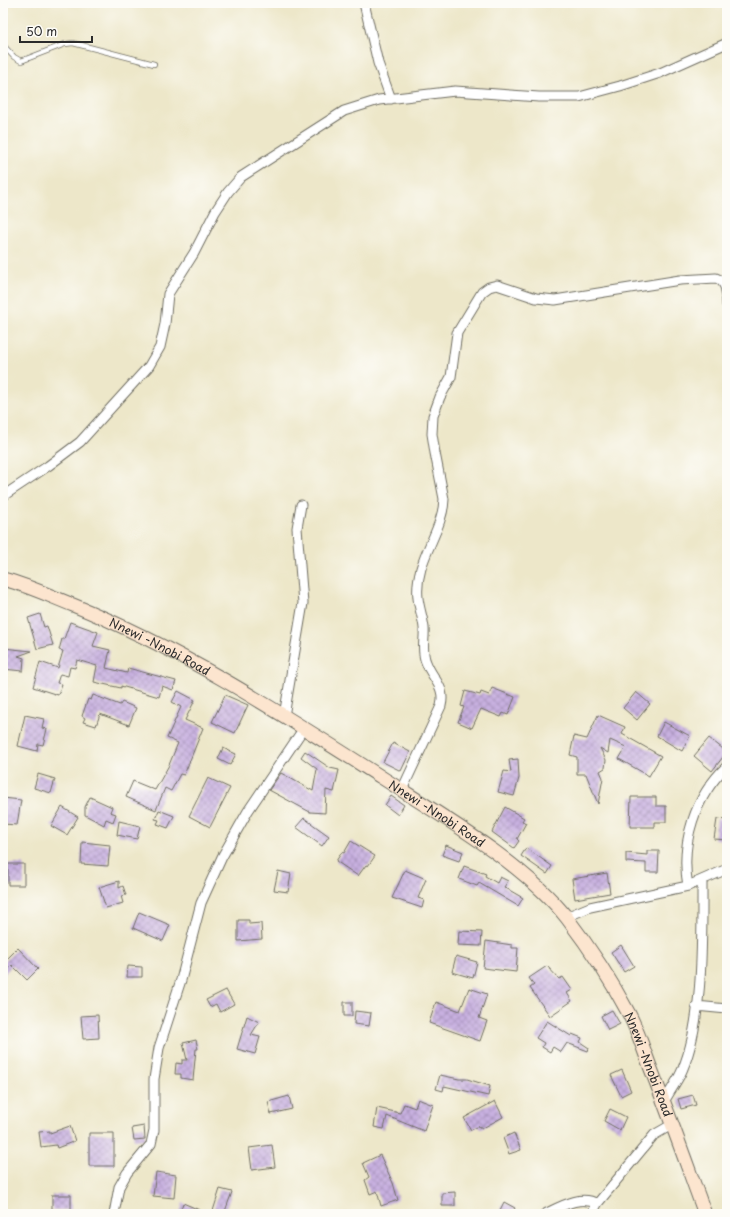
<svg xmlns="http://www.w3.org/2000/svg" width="730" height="1217" viewBox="0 0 730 1217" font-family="'Playpen Sans',sans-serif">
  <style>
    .building { fill: url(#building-cross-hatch) }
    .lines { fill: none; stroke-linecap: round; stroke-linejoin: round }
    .lane-casing { stroke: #6f6d62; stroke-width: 6 }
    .street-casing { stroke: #6f6d62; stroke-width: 11 }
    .secondary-casing { stroke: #6f6d62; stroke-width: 15 }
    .lane { stroke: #fff; stroke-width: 4.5 }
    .street { stroke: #fff; stroke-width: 9 }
    .secondary { stroke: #fce5cf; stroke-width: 13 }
    .labels { text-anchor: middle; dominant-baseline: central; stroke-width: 3.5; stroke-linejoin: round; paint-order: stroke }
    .street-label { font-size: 12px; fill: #2b2b2b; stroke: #fdfcf7 }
  </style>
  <defs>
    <pattern id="building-cross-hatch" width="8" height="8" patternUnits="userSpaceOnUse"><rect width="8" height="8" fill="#c8b0e0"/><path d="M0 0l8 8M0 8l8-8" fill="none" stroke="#a38fb6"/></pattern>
  </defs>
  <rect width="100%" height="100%" fill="#fdfcf7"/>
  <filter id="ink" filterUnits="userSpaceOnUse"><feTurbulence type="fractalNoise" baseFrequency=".025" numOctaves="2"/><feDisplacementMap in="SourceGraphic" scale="8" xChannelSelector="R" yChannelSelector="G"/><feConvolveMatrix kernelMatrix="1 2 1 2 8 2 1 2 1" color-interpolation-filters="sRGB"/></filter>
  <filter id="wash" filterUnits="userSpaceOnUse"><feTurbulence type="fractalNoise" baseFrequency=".012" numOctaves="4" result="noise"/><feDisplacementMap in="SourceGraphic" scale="16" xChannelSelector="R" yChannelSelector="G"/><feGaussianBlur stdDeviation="0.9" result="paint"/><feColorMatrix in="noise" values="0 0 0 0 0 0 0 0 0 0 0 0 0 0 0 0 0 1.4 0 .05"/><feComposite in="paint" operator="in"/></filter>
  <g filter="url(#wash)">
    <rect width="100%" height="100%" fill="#ede7c9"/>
    <g id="blocks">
      <!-- building -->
      <path class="building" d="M40 614 44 627 47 626 53 645 37 649 28 618Z
        M70 622 98 632 93 646 110 650 106 668 127 673 128 668 176 681 173 690 162 686 159 697 121 686V688L94 682 97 666 77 660 75 668 70 667 68 676 60 674 57 683 62 684 58 695 33 687 40 662 58 668 63 651 59 650 62 639H64Z
        M3 648 32 651 18 656 24 658 23 671 3 669Z
        M492 688 515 697 508 715 503 713 501 717 481 709 472 728 458 722 464 707 461 706 465 691 480 695 481 692 489 695Z
        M178 691 195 700 185 720 203 728 184 775 180 774 171 791 165 788 156 810 126 797 133 781 155 790 169 765 178 743 167 738 181 707 172 702Z
        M636 692 650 704 637 720 623 708Z
        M93 695 120 705 122 702 136 708 129 725 100 714 96 726 83 722 85 718 82 716 88 699 91 700Z
        M225 695 248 705 235 733 212 722Z
        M25 715 44 719 42 728 47 729 43 745 38 744 37 751 18 746Z
        M598 715 625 727 622 734 661 756 649 776 619 759 626 747 610 740 608 753 600 748 606 760 605 768 600 771 603 778 598 804 586 774H577V757L570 755 574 736 587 739Z
        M664 722 690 736 682 751 657 736Z
        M709 738 727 752 712 771 694 756Z
        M393 743 410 752 401 771 383 762Z
        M223 748 236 754 230 765 218 759Z
        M305 751 330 768 339 770 334 792 326 790 325 813 310 812 269 790 281 773 313 791 317 769 301 757Z
        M518 759 519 778 514 796 498 792 504 771 511 772 509 760Z
        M38 774 55 779 51 793 34 788Z
        M208 778 230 788 210 827 189 816Z
        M391 796 404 805 398 815 385 805Z
        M90 797 112 807 110 812 116 814 113 822 106 819 104 825 85 815V807Z
        M631 797H656V806H666V822H655V827H630Z
        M3 798 21 800 17 825 3 824Z
        M62 807 78 817 67 835 51 826Z
        M505 807 524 818 522 821 526 823 517 839 519 841 514 848 492 832Z
        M159 810 174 816 168 828 157 824 159 820 155 819Z
        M304 818 329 836 322 846 296 827Z
        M717 819 727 820V840L714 839Z
        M119 821 140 826 137 839 117 835Z
        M351 841 375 856 368 866 366 865 358 876 336 861 342 852 344 853Z
        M82 842 110 845 108 866 81 864Z
        M446 845 463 852 459 861 442 855Z
        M526 848 552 866 547 874 521 856Z
        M647 851H659L658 872H646V863L626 862V853L647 855Z
        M8 864H24V885H8Z
        M464 866 486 874 485 876 497 883 500 877 508 881 504 887 523 898 518 906 479 883 477 886 459 879Z
        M405 870 426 879 418 898 424 900 422 908 392 898Z
        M278 871 291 874 288 892 274 890Z
        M607 873 610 893 575 899 572 879Z
        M119 881V888L123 886 126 895 121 896 123 903 106 908 99 887Z
        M139 912 170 925 163 941 133 928Z
        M238 920H249V924L261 923 262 939 238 941Z
        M459 931 482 932 481 946 458 945Z
        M486 941 512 945V948H518L516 972 483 968Z
        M621 945 634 966 624 972 611 952Z
        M18 948 38 969 27 980 12 965 3 976V963Z
        M456 956 477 962 473 978 452 972Z
        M128 966 142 967V977H127Z
        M547 966 559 979 563 977 572 990 567 993 572 1001 550 1016 530 988 534 985 529 978Z
        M469 988 487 994 479 1018 487 1021 480 1041 429 1023 436 1002 460 1011Z
        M226 990 234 1004 220 1012 216 1004 210 1007 206 1000Z
        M344 1002H352V1016H344Z
        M612 1010 620 1024 608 1030 601 1016Z
        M355 1011 371 1013 369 1026 354 1024Z
        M98 1015 99 1038 83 1039 81 1016Z
        M247 1016 259 1022 251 1035 260 1037 255 1054 237 1049Z
        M547 1021 571 1036 572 1034 582 1038 580 1042 589 1048 588 1051 567 1043 561 1052 553 1047 550 1052 542 1047 544 1043 536 1038Z
        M196 1040 198 1049H196L193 1080 181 1078V1074H175L176 1063 182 1064V1060H187L183 1043Z
        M622 1070 631 1091 621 1096 611 1075Z
        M440 1075 459 1079H467L490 1086 488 1096 444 1086 443 1091 436 1089Z
        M693 1095 696 1105 681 1109 678 1099Z
        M289 1096 292 1109 271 1114 268 1102Z
        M418 1099 433 1105 424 1131 387 1116 384 1129 374 1127 377 1108 400 1113 404 1104 415 1108Z
        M495 1101 503 1117 481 1129 479 1126 471 1130 464 1118Z
        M610 1109 626 1117 620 1130 604 1121Z
        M70 1126 75 1141 57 1148 56 1145 41 1147 39 1132 50 1131V1133Z
        M144 1126 145 1139 134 1140 132 1128Z
        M89 1133H114V1166H89Z
        M514 1133 521 1150 509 1154 503 1138Z
        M272 1145 275 1167 252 1170 249 1148Z
        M380 1155 393 1183 398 1200 381 1206 377 1191 370 1194 365 1180 369 1177 363 1163Z
        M156 1172 176 1175 174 1198 153 1196Z
        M220 1189 232 1192 224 1214H212Z
        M455 1192V1206H442V1193Z
        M52 1195H71V1210H52Z
        M504 1202 515 1208 512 1214H498Z
        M183 1203 209 1214H184L180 1212Z"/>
    </g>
  </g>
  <g filter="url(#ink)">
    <use href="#blocks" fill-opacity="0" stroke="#6f6d62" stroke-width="1"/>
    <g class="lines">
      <defs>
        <path id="lane" d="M3 45 14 57 21 61 65 44 73 43 154 64"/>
        <path id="street" d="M364 3 378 63 391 99
          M3 496 48 466 80 442 149 366 160 347 165 324 168 294 194 253 215 212 228 192 241 177 344 111 379 100 455 91 539 97H579L620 86 660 73 727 43
          M284 716 303 603 297 528 301 505
          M402 790 441 706C446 686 432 679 426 662 421 651 425 639 424 628 423 618 419 608 418 598 414 560 443 533 444 499L435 453 432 434 433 416 440 397 451 377 457 333 482 292 489 287 497 285 536 298 555 300 680 280 716 278C728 282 726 295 727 305
          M688 886C680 843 695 796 727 766
          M566 917 590 907 688 886 727 869
          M696 1006 727 1009
          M664 1102C669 1093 675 1084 680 1075 704 1026 702 935 702 880
          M114 1214 119 1187 127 1173 151 1144 154 1130V1079L159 1048 181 980 201 903 222 857 248 811 304 728
          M545 1214C560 1207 581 1194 597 1204
          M592 1214 597 1204 654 1135 673 1124"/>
        <g id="secondary">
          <path id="s1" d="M3 579C27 585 50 596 73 605 182 649 282 714 381 777 440 815 524 863 567 918 590 948 611 980 629 1014 638 1031 644 1051 651 1069 670 1117 687 1165 705 1214"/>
        </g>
      </defs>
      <!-- lane casing -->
      <use href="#lane" class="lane-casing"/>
      <!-- street casing -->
      <use href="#street" class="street-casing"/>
      <!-- secondary casing -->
      <use href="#secondary" class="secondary-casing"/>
      <!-- lane -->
      <use href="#lane" class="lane"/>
      <!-- street -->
      <use href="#street" class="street"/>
      <!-- secondary -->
      <use href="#secondary" class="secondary"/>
    </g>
  </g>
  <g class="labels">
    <!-- street labels -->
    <g class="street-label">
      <text stroke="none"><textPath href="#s1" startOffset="171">Nnewi -Nnobi Road</textPath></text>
      <text stroke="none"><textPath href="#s1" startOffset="495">Nnewi -Nnobi Road</textPath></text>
      <text stroke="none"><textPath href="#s1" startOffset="831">Nnewi -Nnobi Road</textPath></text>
    </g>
  </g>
  <!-- margin -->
  <rect width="730" height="1217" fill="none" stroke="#fdfcf7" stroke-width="16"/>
  <!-- scale -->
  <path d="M20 36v6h72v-6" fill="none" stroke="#2b2b2b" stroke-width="2"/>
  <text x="26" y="36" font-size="12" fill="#2b2b2b" stroke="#fdfcf7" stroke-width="3" paint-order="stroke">50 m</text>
</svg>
